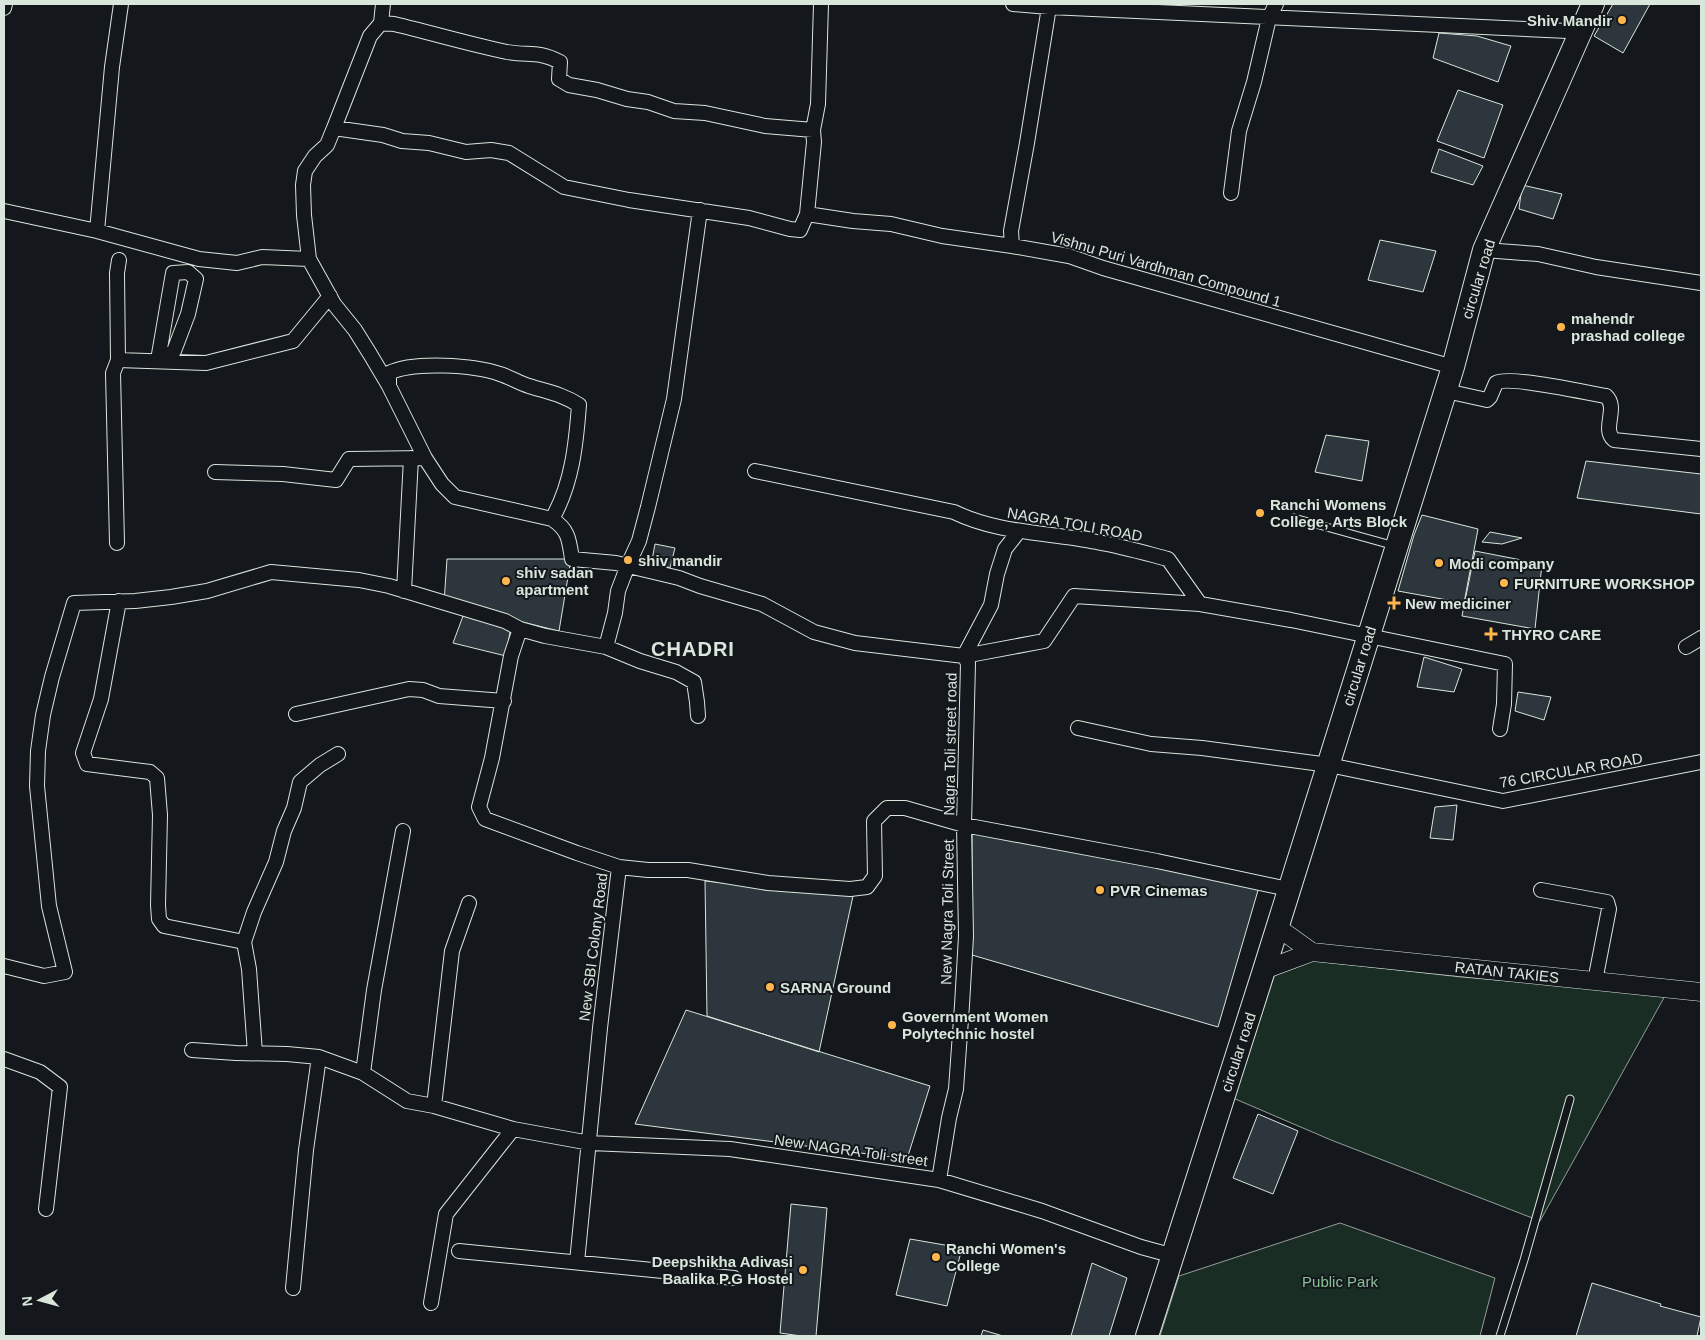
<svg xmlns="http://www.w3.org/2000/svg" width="1705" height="1340" viewBox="0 0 1705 1340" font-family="Arial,sans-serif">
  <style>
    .green { fill: #1a2d24; stroke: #939e99 }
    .building { fill: #2c363c; stroke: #d8e6dc }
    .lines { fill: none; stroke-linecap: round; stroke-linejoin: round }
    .service-casing { stroke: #d8e6dc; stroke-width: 9 }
    .minor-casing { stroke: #d8e6dc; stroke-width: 16 }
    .tertiary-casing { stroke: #d8e6dc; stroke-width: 19 }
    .primary-casing { stroke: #d8e6dc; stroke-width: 24 }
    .service { stroke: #14181c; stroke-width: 7 }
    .minor { stroke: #14181c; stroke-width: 14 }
    .tertiary { stroke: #14181c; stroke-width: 18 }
    .primary { stroke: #14181c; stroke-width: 22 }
    .poi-dot { fill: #ffb74d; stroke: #14181c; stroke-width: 2 }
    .labels { text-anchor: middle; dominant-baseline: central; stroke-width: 4; stroke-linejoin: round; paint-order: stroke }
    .poi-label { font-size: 15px; font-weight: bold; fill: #d8e6dc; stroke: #14181c; text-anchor: start }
    .street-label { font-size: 15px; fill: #d8e6dc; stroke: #14181c }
    .park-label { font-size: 15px; fill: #8ac095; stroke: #14181c }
    .district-label { font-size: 20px; font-weight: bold; letter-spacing: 1px; fill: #d8e6dc; stroke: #14181c }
  </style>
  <rect width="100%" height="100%" fill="#14181c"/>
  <!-- green -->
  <path class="green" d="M1307 960 1461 977 1666 994 1540 1221 1331 1140 1233 1098 1266 974Z
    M1340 1223 1495 1278 1480 1336H1160L1179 1276Z"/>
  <!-- building -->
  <path class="building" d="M1613 4H1650L1623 53 1594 36Z
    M1439 33 1477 36 1511 46 1498 82 1433 58Z
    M1458 90 1503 105 1484 158 1437 141Z
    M1439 149 1483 166 1473 185 1431 172Z
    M1522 185 1562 194 1553 219 1519 209Z
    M1380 240 1436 251 1423 292 1368 280Z
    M1326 435 1369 441 1362 481 1315 472Z
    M1586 461 1701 474V514L1577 498Z
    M1422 515 1478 529 1464 603 1398 591 1414 535Z
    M1490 532 1522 538 1502 544 1482 542Z
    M655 544 675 548 670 568 652 560Z
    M1475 551 1542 564 1535 629 1462 616Z
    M447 559H571L559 631 444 603Z
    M463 616 511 626 506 656 453 643Z
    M1424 657 1462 669 1454 692 1417 687Z
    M1518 692 1551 697 1544 720 1515 711Z
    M1457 805 1453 840 1430 838 1435 807Z
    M972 832 1259 887 1218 1027 972 955Z
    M705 881 853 896 819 1052 707 1016Z
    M686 1010 930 1086 907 1159 635 1124Z
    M1258 1114 1298 1131 1273 1194 1233 1178Z
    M791 1204 827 1208 816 1336H801L780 1333Z
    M910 1239 962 1248 947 1306 896 1295Z
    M1092 1263 1127 1278 1109 1336H1071Z
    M1592 1283 1661 1304 1660 1306 1701 1317 1697 1336H1576Z
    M983 1330 1003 1336H981Z"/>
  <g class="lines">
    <defs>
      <path id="service" d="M1294 518 1395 546
        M1500 1336 1524 1260 1570 1099"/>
      <path id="minor" d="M383 4 381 23 394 24C432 33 469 44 507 52 529 56 537 50 560 62L559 79 569 85 597 90 627 99 648 102 674 111 705 113 765 126 813 130 818 104 821 4
        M1013 4 1049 7 1568 31 1582 29
        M4 8 5 4
        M381 23 370 36 334 128 383 135 402 141 429 143 466 152 491 150 509 153 564 187 629 200 749 218 790 229 800 230 807 214 814 142 813 130
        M334 128 327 145 315 156 305 171 303 185 304 215 309 259 334 304 355 330 370 354 389 386 425 458 442 484 455 497 552 519C569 530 569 540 572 559L616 563 679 578 700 586 762 604 814 632 855 643 964 656 991 605 997 574 1005 549 1019 531
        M1231 193 1239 131 1254 82 1269 18 1276 4
        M4 211 97 231 199 259 237 263 262 257 309 259
        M807 214 853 221 891 224 942 236 1012 246 1069 256 1103 268 1453 367
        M97 231 112 67 121 4
        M1012 246 1011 231 1027 143 1049 7
        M1484 250 1538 254 1596 267 1701 283
        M119 260 117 273 118 360 206 363 293 341 330 296
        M188 272 196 279 188 314 174 351 158 360 173 273Z
        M389 386V373C413 361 474 365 500 374 510 377 519 383 529 386 548 392 562 394 579 405 576 445 572 484 552 519
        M1446 391 1487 400 1490 397 1496 383C1508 375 1587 393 1606 396 1619 408 1601 429 1614 440L1701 449
        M755 471 954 512C999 534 1049 532 1097 542 1121 546 1145 553 1168 559L1200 604 1291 620 1505 664 1504 704 1500 729
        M215 472 283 474 336 480 349 459 425 458
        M117 543 113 373 118 360
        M404 591 411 458
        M119 601 101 699 83 753 87 764 150 772 157 778 160 815 158 905 159 919 164 926 244 942
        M606 647 615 613 618 591 628 565 639 541 648 507 674 399 700 210
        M1686 647 1701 638
        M296 714 409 689 423 690 439 696 504 701
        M1078 728 1151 744 1202 748 1329 765 1503 801 1701 762
        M619 867 577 853 485 819 479 807 492 758 511 656 520 629 545 636 606 647 640 661 676 672 694 682 697 702 698 716
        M1541 890 1607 902 1609 909 1595 981
        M4 966 44 976 65 972 49 906 37 786 38 751 43 715 52 677 74 603 135 601 171 597 207 591 271 572 359 580 389 586 505 621 520 629
        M192 1050 236 1053 287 1054 319 1057 363 1073 407 1101 434 1106 513 1129 590 1143 730 1149 939 1180 1042 1211 1141 1247 1174 1256
        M255 1053 249 969 244 942 254 912 276 862 284 831 294 808 300 782 320 765 338 754
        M4 1059 40 1072 60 1087 46 1209
        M363 1073 374 990 403 831
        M434 1106 452 951 469 903
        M939 1180 949 1118 956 1089 962 1005 966 936 964 825 968 663 964 656 1044 641 1074 596 1200 604
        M459 1251 734 1278
        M577 1262 600 1028 619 867 648 870H688L768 883 850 889 867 887 875 876 874 821 887 808H905L964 825 1157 861 1288 889
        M293 1288 306 1150 319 1057
        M431 1303 446 1214 513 1129"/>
      <path id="tertiary" d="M1277 927 1312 952
        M1264 970 1312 952 1701 992"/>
      <path id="primary" d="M1147 1336 1264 970 1453 367 1484 250 1593 4"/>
    </defs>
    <!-- service casing -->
    <use href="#service" class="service-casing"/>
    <!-- minor casing -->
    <use href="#minor" class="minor-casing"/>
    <!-- tertiary casing -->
    <use href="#tertiary" class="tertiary-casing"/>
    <!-- primary casing -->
    <use href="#primary" class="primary-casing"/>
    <!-- service -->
    <use href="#service" class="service"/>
    <!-- minor -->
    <use href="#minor" class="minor"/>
    <!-- tertiary -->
    <use href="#tertiary" class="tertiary"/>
    <!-- primary -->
    <use href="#primary" class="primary"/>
  </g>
  <!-- markers -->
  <g class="poi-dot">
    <circle cx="1622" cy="20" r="5"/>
    <circle cx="1561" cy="327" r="5"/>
    <circle cx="1260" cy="513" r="5"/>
    <circle cx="628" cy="560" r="5"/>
    <circle cx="1439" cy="563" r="5"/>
    <circle cx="506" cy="581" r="5"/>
    <circle cx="1504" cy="583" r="5"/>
    <path d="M1391.5 595.5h5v5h5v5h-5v5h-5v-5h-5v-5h5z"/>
    <path d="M1488.5 626.5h5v5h5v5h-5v5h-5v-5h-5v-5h5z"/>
    <circle cx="1100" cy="890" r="5"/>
    <circle cx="770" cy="987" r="5"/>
    <circle cx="892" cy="1025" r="5"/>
    <circle cx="936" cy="1257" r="5"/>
    <circle cx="803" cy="1270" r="5"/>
  </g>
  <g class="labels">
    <!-- poi labels -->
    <g class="poi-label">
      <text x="1612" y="20" text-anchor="end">Shiv Mandir</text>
      <text x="1571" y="318">mahendr<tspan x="1571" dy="17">prashad college</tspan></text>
      <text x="1270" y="504">Ranchi Womens<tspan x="1270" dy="17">College, Arts Block</tspan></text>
      <text x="638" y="560">shiv mandir</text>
      <text x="1449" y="563">Modi company</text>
      <text x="516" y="572">shiv sadan<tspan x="516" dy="17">apartment</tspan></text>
      <text x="1514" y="583">FURNITURE WORKSHOP</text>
      <text x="1405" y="603">New mediciner</text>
      <text x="1502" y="634">THYRO CARE</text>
      <text x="1110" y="890">PVR Cinemas</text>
      <text x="780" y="987">SARNA Ground</text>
      <text x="902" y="1016">Government Women<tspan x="902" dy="17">Polytechnic hostel</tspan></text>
      <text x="946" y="1248">Ranchi Women's<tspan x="946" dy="17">College</tspan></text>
      <text x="793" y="1261" text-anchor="end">Deepshikha Adivasi<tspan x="793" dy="17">Baalika P.G Hostel</tspan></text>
    </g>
    <!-- street labels -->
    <g class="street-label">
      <text transform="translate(1166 269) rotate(16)">Vishnu Puri Vardhman Compound 1</text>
      <text transform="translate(1478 279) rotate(-73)">circular road</text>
      <text transform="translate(1075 524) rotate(10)">NAGRA TOLI ROAD</text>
      <text transform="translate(1359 666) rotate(-73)">circular road</text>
      <text transform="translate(950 744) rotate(-89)">Nagra Toli street road</text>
      <text transform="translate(1571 770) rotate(-10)">76 CIRCULAR ROAD</text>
      <text transform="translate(947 912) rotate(-89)">New Nagra Toli Street</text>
      <text transform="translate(593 947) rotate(-83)">New SBI Colony Road</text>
      <text transform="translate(1507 972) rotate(6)">RATAN TAKIES</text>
      <text transform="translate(1238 1052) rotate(-72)">circular road</text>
      <text transform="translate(851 1150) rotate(8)">New NAGRA Toli street</text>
    </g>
    <!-- park labels -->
    <g class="park-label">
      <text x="1340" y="1281">Public Park</text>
    </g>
    <!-- district labels -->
    <g class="district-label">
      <text x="693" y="649">CHADRI</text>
    </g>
  </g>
  <!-- border -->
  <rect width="1705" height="1340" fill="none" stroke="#d8e6dc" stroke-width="10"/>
  <!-- north arrow -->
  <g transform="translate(40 1300) rotate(264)" stroke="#14181c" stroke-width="4" paint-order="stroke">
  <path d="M0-4L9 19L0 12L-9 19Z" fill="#d8e6dc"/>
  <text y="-8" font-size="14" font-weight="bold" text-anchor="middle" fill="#d8e6dc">N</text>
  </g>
</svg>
